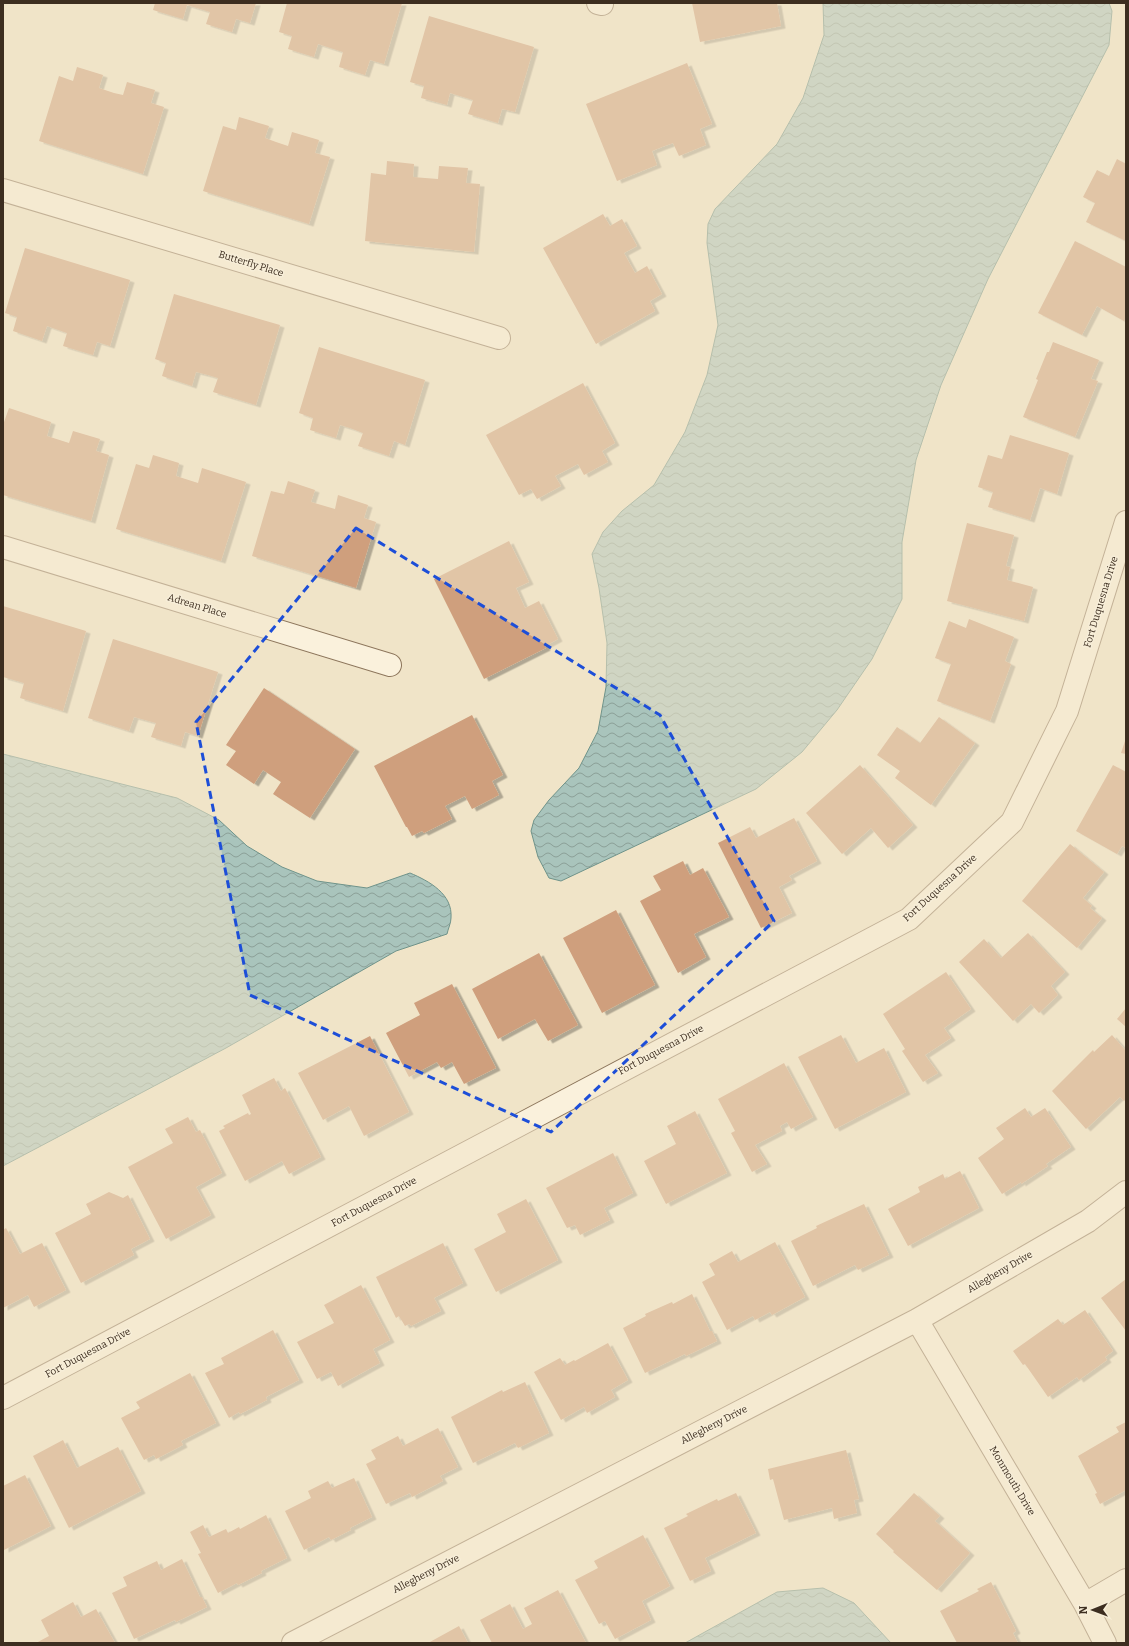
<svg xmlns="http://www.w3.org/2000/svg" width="1129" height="1646" viewBox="0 0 1129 1646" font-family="Bitter,serif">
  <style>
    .water { fill: url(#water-waves); stroke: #6f938a }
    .building { fill: #cf9f7d; filter: url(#shadow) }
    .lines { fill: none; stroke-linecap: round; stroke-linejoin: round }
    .minor-casing { stroke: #8d765c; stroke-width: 24 }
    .minor { stroke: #faf1dc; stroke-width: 22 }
    .marked { fill: none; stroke: #1d4ed8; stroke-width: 3; stroke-dasharray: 8 5; stroke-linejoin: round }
    .labels { text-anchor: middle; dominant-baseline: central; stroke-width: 3; stroke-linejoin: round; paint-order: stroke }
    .street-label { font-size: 10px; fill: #3d2e20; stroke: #f7eed8 }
  </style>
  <defs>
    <pattern id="water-waves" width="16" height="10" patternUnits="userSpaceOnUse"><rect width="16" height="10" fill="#a9c4bc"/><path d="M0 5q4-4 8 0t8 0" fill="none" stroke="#8ba098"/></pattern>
    <filter id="shadow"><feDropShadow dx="4.5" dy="2.5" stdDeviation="0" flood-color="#0004"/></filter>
  </defs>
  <rect width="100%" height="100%" fill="#f0e4c8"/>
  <!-- water -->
  <path class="water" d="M823 3H1109L1112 11 1109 45 988 279 941 385 916 460 902 542V599L872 659 837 710 802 752 756 789 561 881 549 878 538 857 531 831 534 820 549 800 579 768 598 731 606 687 607 643 599 588 592 554 603 532 622 511 654 485 685 432 707 375 718 325 707 243 708 224 715 209 777 144 803 98 824 35Z
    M3 754 177 798 219 820 247 846 282 867 317 881 367 888 410 873C429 881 453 894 451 918 451 923 448 929 447 934L396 951 226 1048 3 1166Z
    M823 1588 854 1603 891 1643H685L777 1592Z"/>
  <!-- building -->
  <path class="building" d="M155 3H256L250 23 236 19 232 32 206 24 210 12 187 5 183 19 153 10Z
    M287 3H402L384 64 370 60 365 75 339 67 343 52 318 44 314 57 288 49 292 36 279 32Z
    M692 3H777L781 26 700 42Z
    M429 16 534 47 515 112 502 109 498 123 468 114 473 100 450 93 447 105 421 98 424 86 410 82Z
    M687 63 712 124 700 129 706 145 679 156 673 143 662 147 652 151 657 165 617 181 586 104Z
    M77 67 103 75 99 88 114 93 123 95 127 82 155 90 151 103 164 107 143 174 39 141 59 76 73 81Z
    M239 117 269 126 265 138 276 142 288 146 292 132 319 140 315 153 330 157 309 224 203 191 223 126 236 130Z
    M1117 159 1126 164V241L1086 222 1095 203 1083 197 1097 170 1109 176Z
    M387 161 414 164 413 177 425 178 438 179 439 166 468 168 466 183 480 184 474 252 365 241 371 173 386 175Z
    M603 214 610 226 622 219 637 246 624 253 630 264 635 273 647 266 662 294 650 301 655 311 596 344 543 248Z
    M1075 241 1126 267V317L1124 321 1097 306 1082 335 1038 313Z
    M25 248 130 280 110 346 97 342 93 355 63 346 67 333 47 326 42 341 13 331 17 317 5 313Z
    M174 294 280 325 256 405 213 392 218 378 208 375 196 372 192 386 162 376 166 363 155 359Z
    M1053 342 1099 360 1091 379 1098 381 1075 437 1023 417 1038 380 1036 379 1047 352H1049Z
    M319 347 425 380 405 445 394 441 389 456 358 446 363 433 350 428 340 425 336 438 310 430 313 418 299 413Z
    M583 383 615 443 602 451 608 462 584 475 578 464 555 476 561 486 537 499 531 489 519 495 486 435Z
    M9 408 51 422 47 436 69 443 73 431 100 439 96 451 109 455 91 521 3 495V431L4 427 3 425Z
    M1010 435 1069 453 1057 494 1040 488 1030 520 988 507 993 492 978 487 988 455 1002 459Z
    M153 455 179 463 176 476 198 483 202 468 246 482 221 561 116 529 136 464 149 468Z
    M288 481 315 490 311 502 335 509 338 495 368 505 364 518 376 522 356 588 252 556 271 491 284 494Z
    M967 523 1014 535 1006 566 1010 567 1007 580 1033 587 1024 621 947 601Z
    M509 541 529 582 516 588 525 608 539 601 558 639 545 646 546 648 484 679 434 579Z
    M3 606 86 631 63 711 20 698 24 683 3 677Z
    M969 619 1014 637 1005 661 1011 664 990 721 937 701 951 664 935 658 949 621 966 628Z
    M113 639 218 672 198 736 185 732 181 746 151 737 156 723 134 717 129 731 88 718Z
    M264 688 355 749 310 818 273 794 281 782 263 770 254 784 226 765 236 751 226 745Z
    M472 715 503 775 492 781 499 795 472 809 465 796 445 806 452 819 424 833 422 831 412 836 407 827H406L374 766Z
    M939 717 975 743 931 805 895 778 900 771 877 755 897 727 920 743Z
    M1126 738V754L1121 753Z
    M860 765 913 825 888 848 871 828 842 854 806 813Z
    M1113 765 1126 772V848L1122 846 1117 854 1076 831Z
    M794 818 817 861 789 876 792 880 779 887 792 913 761 928 718 843 750 827 756 838Z
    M1070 844 1104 872 1083 898 1092 906 1090 908 1102 918 1077 948 1022 901Z
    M683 861 690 875 703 868 729 917 694 934 706 957 678 973 640 901 661 890 653 876Z
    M616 910 655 985 602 1013 563 938Z
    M1028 933 1065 972 1051 986 1058 995 1039 1013 1031 1004 1013 1021 959 962 984 939 1001 958Z
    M539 953 578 1025 548 1041 535 1019 498 1039 472 989Z
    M946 972 971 1009 944 1028 951 1038 925 1055 938 1073 923 1082 902 1051 905 1049 883 1014Z
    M452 984 496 1068 464 1084 452 1062 441 1068 437 1062 409 1077 386 1033 420 1015 414 1003Z
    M1126 1008V1027L1117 1019Z
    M841 1035 856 1063 884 1048 906 1092 835 1129 798 1057Z
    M1112 1035 1126 1051V1099L1124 1101 1120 1097 1086 1129 1052 1091 1093 1050 1094 1052Z
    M370 1036 409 1112 364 1136 349 1106 323 1120 298 1073Z
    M784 1063 813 1117 791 1129 787 1122 780 1126 782 1131 755 1145 767 1164 752 1172 731 1133 735 1131 718 1099Z
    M274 1078 281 1091 285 1088 321 1157 289 1174 282 1161 245 1181 219 1131 225 1128 223 1126 248 1113 249 1115 251 1114 242 1095Z
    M1025 1108 1031 1117 1045 1108 1071 1147 1046 1164 1048 1166 1021 1184V1182L1002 1194 978 1158 1004 1139 996 1128Z
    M695 1111 727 1173 666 1204 644 1161 676 1144 667 1126Z
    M188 1117 196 1132 200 1130 222 1173 196 1187 211 1215 166 1239 128 1167 173 1143 165 1129Z
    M613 1153 633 1193 604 1208 610 1220 580 1235 575 1225 567 1228 546 1188Z
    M960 1171 979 1208 908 1246 888 1209 920 1192 918 1187 943 1174 945 1179Z
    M109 1192 123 1198 128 1195 150 1239 131 1249 134 1255 81 1283 55 1233 91 1214 86 1204Z
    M526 1199 558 1260 496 1292 474 1249 506 1232 497 1214Z
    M864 1204 889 1255 858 1270 855 1265 813 1286 791 1241 817 1228 816 1226Z
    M6 1228 20 1254 42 1243 66 1290 34 1307 28 1295 3 1308V1230Z
    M775 1242 805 1297 772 1315 770 1312 755 1320 753 1316 727 1330 702 1282 715 1275 709 1264 732 1251 738 1262Z
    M443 1243 463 1283 434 1298 441 1311 411 1326 409 1324 405 1326 399 1316 396 1318 376 1277Z
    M1126 1279V1331L1101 1298Z
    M361 1285 390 1340 373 1349 380 1363 338 1386 331 1372 317 1379 297 1342 334 1323 324 1305Z
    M692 1294 710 1331H712L717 1341 686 1356 685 1354 645 1373 623 1328 646 1316 645 1314 672 1302 673 1304Z
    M1085 1310 1113 1351 1105 1357 1107 1360 1079 1380 1077 1377 1048 1397 1025 1364 1023 1365 1013 1351 1058 1319 1063 1325Z
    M273 1330 299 1380 266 1397 267 1400 240 1414 239 1412 229 1418 205 1373 224 1364 221 1358Z
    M608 1343 628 1380 611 1390 615 1397 587 1413 584 1407 561 1420 534 1372 560 1358 565 1365 574 1360 575 1361Z
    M190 1373 216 1423 181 1441 183 1445 156 1459 154 1455 144 1460 121 1418 140 1408 136 1402Z
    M525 1382 549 1433 518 1448 515 1443 473 1463 451 1417 502 1390 503 1392Z
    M1126 1422V1490L1100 1504 1095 1494 1097 1493 1078 1456 1119 1432 1116 1427Z
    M438 1428 458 1467 440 1476 443 1481 412 1497 410 1493 386 1504 366 1464 376 1459 371 1450 398 1436 403 1446Z
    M63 1440 77 1468 118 1447 141 1491 69 1528 33 1456Z
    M846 1450 859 1499 854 1500 857 1513 834 1519 832 1508 784 1520 773 1479 770 1480 768 1469Z
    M25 1475 51 1526 4 1550 3 1486Z
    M354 1478 372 1517 350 1528 351 1530 331 1540 329 1537 304 1550 285 1511 311 1498 308 1491 328 1481 332 1488Z
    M736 1493 756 1533 705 1558 711 1571 690 1581 664 1528 688 1516 686 1514 717 1499 718 1501Z
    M914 1493 940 1516 935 1521 970 1553 937 1590 893 1552 894 1551 876 1534Z
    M266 1515 287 1558 261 1571 262 1573 238 1585 237 1583 218 1593 198 1554 201 1553 190 1532 203 1525 209 1537 226 1529 228 1533 239 1527 240 1529Z
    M643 1535 670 1586 642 1601 651 1620 615 1639 605 1621 599 1624 575 1580 598 1568 594 1561Z
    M182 1559 200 1597H202L207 1607 176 1622 175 1620 134 1639 112 1593 127 1586 123 1577 157 1561 161 1570Z
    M991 1582 1016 1631 1013 1633 1018 1643H957L940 1611 979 1591 977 1589Z
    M558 1590 586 1643H492L480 1620 510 1604 523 1629 532 1624 524 1608Z
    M73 1602 81 1617 96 1609 115 1643H36L49 1636 41 1620Z
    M459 1626 468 1643H428Z"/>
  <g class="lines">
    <defs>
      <path id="minor" d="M598 3 602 4
        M3 190 499 338
        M3 547 390 665
        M917 1320 1085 1604 1105 1643
        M3 1398 909 919 1012 822 1067 711 1126 522
        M1085 1604 1126 1580
        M293 1643 917 1320 1088 1221 1126 1192"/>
    </defs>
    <!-- minor casing -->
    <use href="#minor" class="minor-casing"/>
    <!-- minor -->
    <use href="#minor" class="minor"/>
  </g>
  <!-- marked area -->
  <path d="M0 0H1129V1646H0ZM356 528 660 715 774 921 551 1132 250 995 196 722Z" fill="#f0e4c8" fill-opacity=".55" fill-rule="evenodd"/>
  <path class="marked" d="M356 528 660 715 774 921 551 1132 250 995 196 722Z"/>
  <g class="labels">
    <!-- street labels -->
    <g class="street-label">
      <text transform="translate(251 264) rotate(17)">Butterfly Place</text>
      <text transform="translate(1101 602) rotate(-73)">Fort Duquesna Drive</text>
      <text transform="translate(197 606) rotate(17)">Adrean Place</text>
      <text transform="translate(940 888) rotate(-42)">Fort Duquesna Drive</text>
      <text transform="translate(661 1050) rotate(-28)">Fort Duquesna Drive</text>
      <text transform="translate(374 1202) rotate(-28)">Fort Duquesna Drive</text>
      <text transform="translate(1000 1272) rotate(-30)">Allegheny Drive</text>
      <text transform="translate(88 1353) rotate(-28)">Fort Duquesna Drive</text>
      <text transform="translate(714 1425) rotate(-27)">Allegheny Drive</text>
      <text transform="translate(1012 1481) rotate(59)">Monmouth Drive</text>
      <text transform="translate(426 1574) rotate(-27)">Allegheny Drive</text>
    </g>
  </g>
  <!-- border -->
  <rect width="1129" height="1646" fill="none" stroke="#3d2e20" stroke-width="8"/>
  <!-- north arrow -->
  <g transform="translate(1093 1610) rotate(269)" stroke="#f7eed8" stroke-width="3" paint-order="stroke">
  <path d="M0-3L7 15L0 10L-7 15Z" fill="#3d2e20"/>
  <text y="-6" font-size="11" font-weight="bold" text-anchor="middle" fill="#3d2e20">N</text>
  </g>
</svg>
